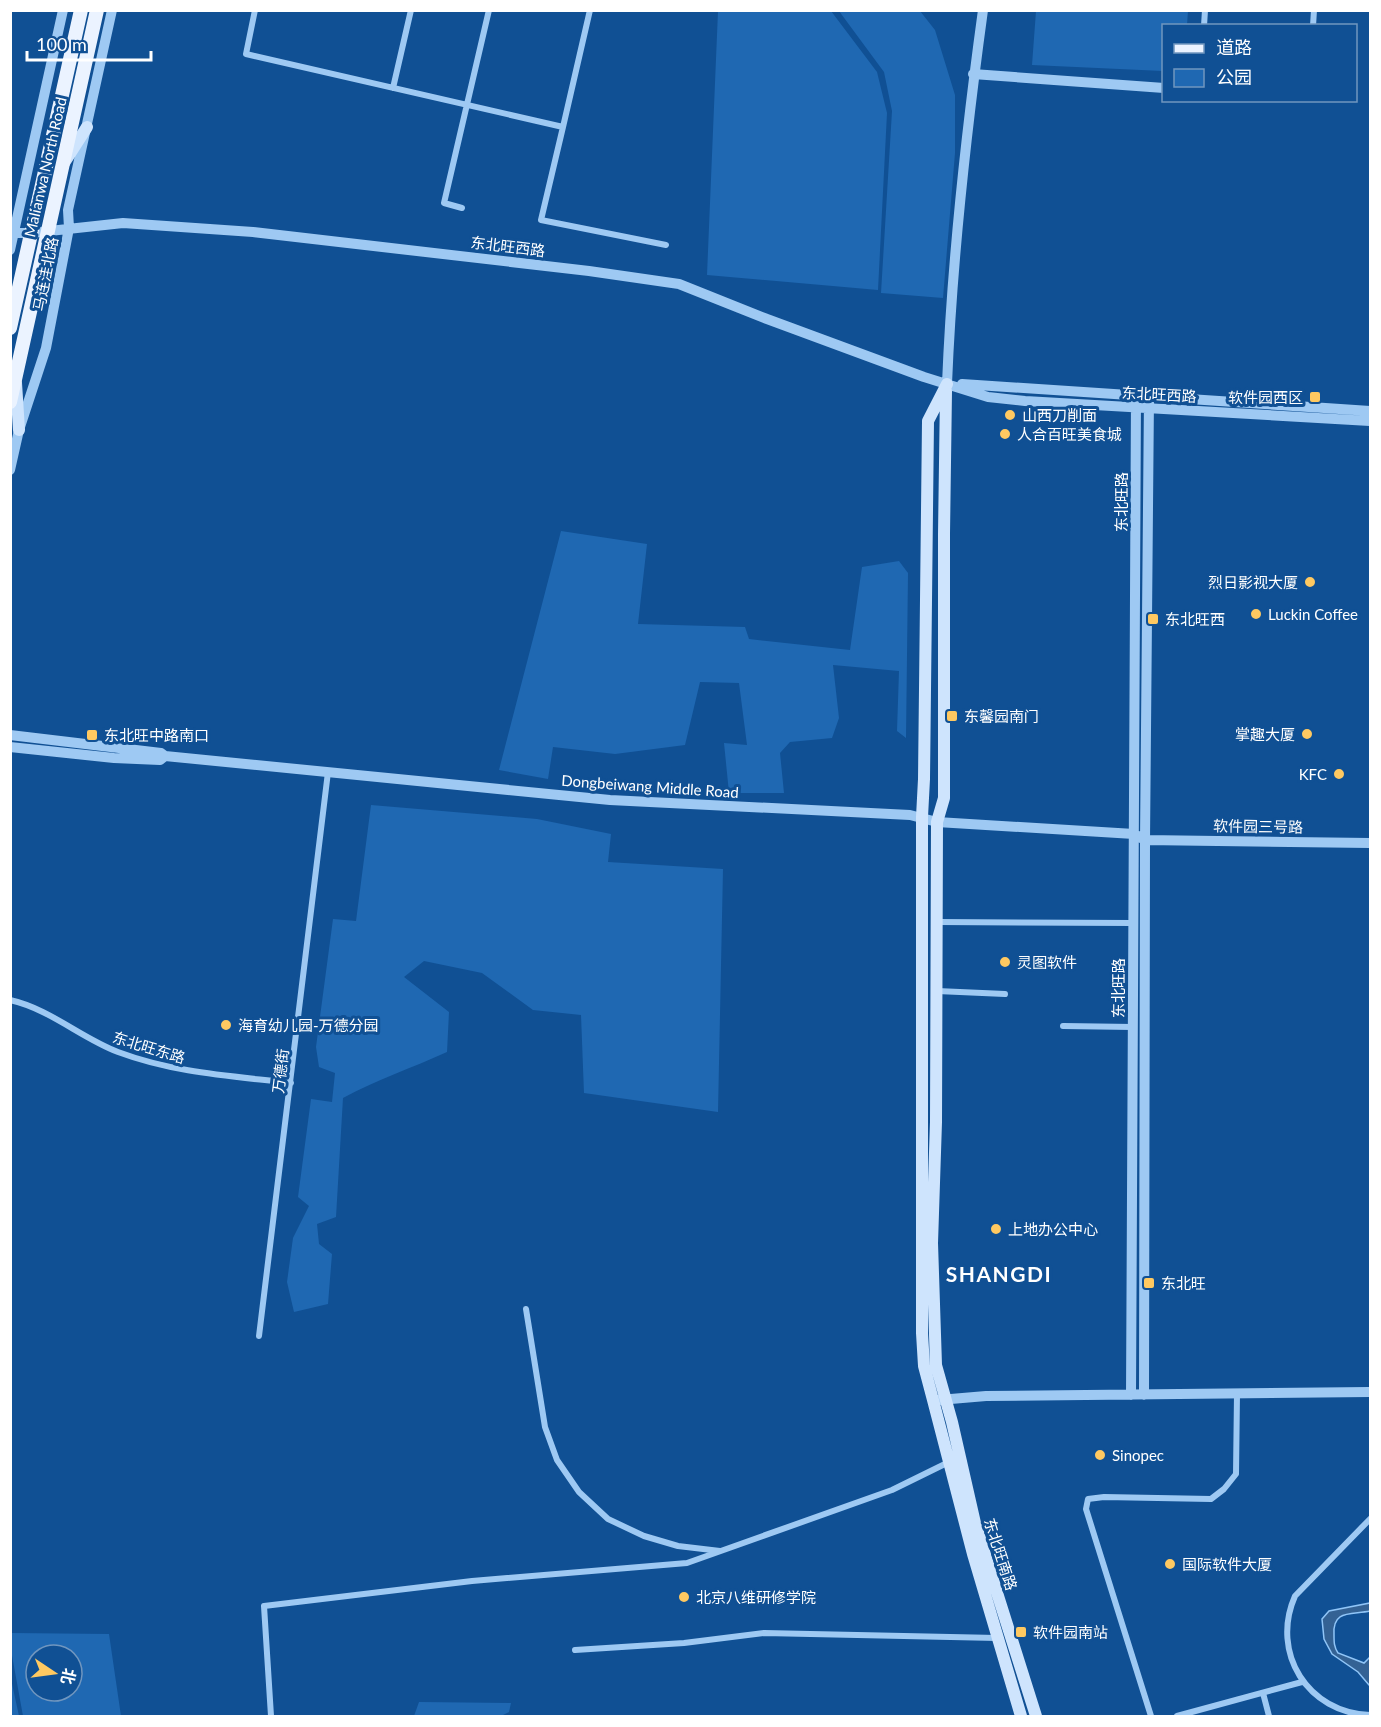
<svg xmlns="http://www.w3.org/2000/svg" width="1381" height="1727" viewBox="0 0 1381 1727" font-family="Lato,'Noto Sans SC',sans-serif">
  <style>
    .green { fill: #1f68b2; fill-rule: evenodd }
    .water { fill: #346294; stroke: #90c5f7; stroke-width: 1.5 }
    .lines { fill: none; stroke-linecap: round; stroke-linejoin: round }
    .minor { stroke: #9ec9f3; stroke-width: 6 }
    .tertiary { stroke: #9ec9f3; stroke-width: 10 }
    .secondary { stroke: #cee4fd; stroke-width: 12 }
    .primary { stroke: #ebf3ff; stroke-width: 14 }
    .poi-dot { fill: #ffc961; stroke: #105094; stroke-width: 2 }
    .labels { text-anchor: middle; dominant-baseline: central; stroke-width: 6; stroke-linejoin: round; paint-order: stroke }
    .street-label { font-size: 15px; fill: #fff; stroke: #105094 }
    .poi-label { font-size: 15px; fill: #fff; stroke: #105094; text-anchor: start }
    .district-label { font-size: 21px; font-weight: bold; letter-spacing: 1.5px; fill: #fff; stroke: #105094 }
  </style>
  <rect width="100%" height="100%" fill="#105094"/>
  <!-- green -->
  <path class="green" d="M718 11H831L877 72 887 113 878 290 707 275Z
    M839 11H920L935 30 955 95V153L943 298 881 293 892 111 884 72Z
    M1036 11H1188L1187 25 1164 26 1163 71 1032 65Z
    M561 531 647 544 638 624 745 627 749 639 850 650 862 567 899 561 908 573 906 738 897 731 899 671 833 665 839 718 832 738 790 742 780 753 784 793H729L724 743 747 745 739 683 700 682 685 745 615 754 553 747 548 779 499 770Z
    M371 805 537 819 611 834 608 862 723 869 718 1112 584 1093 581 1015 533 1010 482 973 424 961 404 977 449 1012 447 1052C412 1068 376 1080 343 1098L336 1217 317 1224 319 1244 332 1254 328 1304 294 1312 287 1282 293 1238 309 1206 298 1197 311 1099 332 1102 335 1073 319 1067 316 1047 333 919 356 921Z
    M11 1633 109 1634 121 1716H23L11 1650ZM36 1655H72V1691H36Z
    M10 1679H11L19 1716H11Z
    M419 1702 511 1703 509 1712 501 1716H414Z"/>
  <!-- water -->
  <path class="water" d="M1370 1603V1611C1352 1615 1332 1609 1334 1635 1334 1642 1334 1647 1338 1653L1364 1663 1370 1657V1685H1369L1358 1672 1332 1654 1324 1639 1322 1619 1329 1611Z"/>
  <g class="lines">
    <!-- minor -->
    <path class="minor" d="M255 10 246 54 563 127 590 10
      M1204 26 1205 10
      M1313 26 1314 10
      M393 88 411 10
      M563 127 541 220 666 245
      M462 208 444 203 489 10
      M938 922 1133 923
      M937 991 1005 994
      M10 1000C50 1009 81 1038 118 1052 174 1073 232 1076 291 1083
      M1063 1026 1133 1027
      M526 1309 545 1427 557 1460 579 1492 608 1519 644 1536 678 1546 720 1551
      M259 1336 328 772
      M1370 1519 1295 1596C1270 1653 1308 1713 1370 1715
      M575 1650 684 1643 764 1633 997 1638
      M1263 1693 1269 1716
      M271 1716 264 1606 472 1581 687 1563 892 1490 949 1462
      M1151 1716 1086 1509 1088 1499 1104 1497 1211 1499 1224 1489 1236 1474 1237 1394
      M1177 1716 1302 1682"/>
    <!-- tertiary -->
    <path class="tertiary" d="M973 74 1164 88
      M10 233H31L123 223 253 232 589 271 679 284 767 319 924 377 988 397 1025 401 1370 421
      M10 250 63 10
      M947 384C952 259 966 134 983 10
      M962 384 1370 411
      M10 470 19 430 46 348 69 228 68 210 112 10
      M10 735 161 753 165 756 610 800 910 815 937 822 1134 834 1145 840
      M10 747 114 758 160 760 165 756
      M1145 840 1370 843
      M1131 1395 1136 396
      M1144 1395 1145 840 1149 397
      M939 1400 986 1396 1370 1392"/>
    <!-- secondary -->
    <path class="secondary" d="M64 163 87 127
      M16 383 19 430
      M947 384 928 421 924 779 922 817V1333L924 1366 933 1400 973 1554 1021 1716
      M946 391 944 534V798L937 822 936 1122 932 1243 936 1365 952 1422 975 1523 1036 1716"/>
    <!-- primary -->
    <path class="primary" d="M10 328 81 10
      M10 402 97 10"/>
  </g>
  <!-- markers -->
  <g class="poi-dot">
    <rect x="1309" y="391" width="12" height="12" rx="3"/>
    <circle cx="1010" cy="415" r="6"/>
    <circle cx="1005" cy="434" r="6"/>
    <circle cx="1310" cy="582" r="6"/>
    <circle cx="1256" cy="614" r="6"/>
    <rect x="1147" y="613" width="12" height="12" rx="3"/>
    <rect x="946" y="710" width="12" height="12" rx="3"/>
    <circle cx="1307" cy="734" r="6"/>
    <rect x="86" y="729" width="12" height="12" rx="3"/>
    <circle cx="1339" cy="774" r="6"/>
    <circle cx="1005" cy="962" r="6"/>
    <circle cx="226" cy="1025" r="6"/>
    <circle cx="996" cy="1229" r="6"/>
    <rect x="1143" y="1277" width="12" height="12" rx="3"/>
    <circle cx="1100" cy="1455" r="6"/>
    <circle cx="1170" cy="1564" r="6"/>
    <circle cx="684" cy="1597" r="6"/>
    <rect x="1015" y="1626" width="12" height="12" rx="3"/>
  </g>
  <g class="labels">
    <!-- street labels -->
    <g class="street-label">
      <text transform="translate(45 167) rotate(-77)">Malianwa North Road</text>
      <text transform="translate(508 246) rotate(7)">东北旺西路</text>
      <text transform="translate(45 274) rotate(-79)">马连洼北路</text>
      <text transform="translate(1159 394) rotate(3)">东北旺西路</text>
      <text transform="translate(1121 502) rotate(-90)">东北旺路</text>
      <text transform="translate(650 786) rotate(4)">Dongbeiwang Middle Road</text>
      <text transform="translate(1258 826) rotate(1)">软件园三号路</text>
      <text transform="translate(1118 988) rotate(-90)">东北旺路</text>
      <text transform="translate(149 1047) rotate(17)">东北旺东路</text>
      <text transform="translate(280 1071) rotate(-83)">万德街</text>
      <text transform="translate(1001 1554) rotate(72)">东北旺南路</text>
    </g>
    <!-- poi labels -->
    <g class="poi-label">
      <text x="1303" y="397" text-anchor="end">软件园西区</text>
      <text x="1022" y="415">山西刀削面</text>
      <text x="1017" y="434">人合百旺美食城</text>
      <text x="1298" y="582" text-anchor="end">烈日影视大厦</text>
      <text x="1268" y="614">Luckin Coffee</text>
      <text x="1165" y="619">东北旺西</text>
      <text x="964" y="716">东馨园南门</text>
      <text x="1295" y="734" text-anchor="end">掌趣大厦</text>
      <text x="104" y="735">东北旺中路南口</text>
      <text x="1327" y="774" text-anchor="end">KFC</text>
      <text x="1017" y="962">灵图软件</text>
      <text x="238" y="1025">海育幼儿园-万德分园</text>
      <text x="1008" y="1229">上地办公中心</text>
      <text x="1161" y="1283">东北旺</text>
      <text x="1112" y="1455">Sinopec</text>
      <text x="1182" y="1564">国际软件大厦</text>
      <text x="696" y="1597">北京八维研修学院</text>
      <text x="1033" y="1632">软件园南站</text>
    </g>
    <!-- district labels -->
    <g class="district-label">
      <text x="999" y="1273">SHANGDI</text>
    </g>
  </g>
  <!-- border -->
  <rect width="1381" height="1727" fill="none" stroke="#ffffff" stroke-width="24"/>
  <!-- legend -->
  <rect x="1162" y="24" width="195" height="78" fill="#105094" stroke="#7096bf" stroke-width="1.5"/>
  <rect x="1174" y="44" width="30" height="9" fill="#ebf3ff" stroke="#7096bf" stroke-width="1.5"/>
  <text x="1216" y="54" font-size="18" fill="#ffffff">道路</text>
  <rect x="1174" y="69" width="30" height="18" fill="#1f68b2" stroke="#7096bf" stroke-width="1.5"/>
  <text x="1216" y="84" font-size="18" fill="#ffffff">公园</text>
  <!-- north arrow -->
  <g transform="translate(54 1673) rotate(103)"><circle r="28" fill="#105094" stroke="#7096bf" stroke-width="1.5"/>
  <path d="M0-4.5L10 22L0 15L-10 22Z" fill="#ffc961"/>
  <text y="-9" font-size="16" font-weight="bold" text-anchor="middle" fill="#ffffff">北</text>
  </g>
  <!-- scale -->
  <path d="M27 51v9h124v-9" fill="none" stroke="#ffffff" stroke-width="3"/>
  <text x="36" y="51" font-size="18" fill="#ffffff" stroke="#105094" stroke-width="4.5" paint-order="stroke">100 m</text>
</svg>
